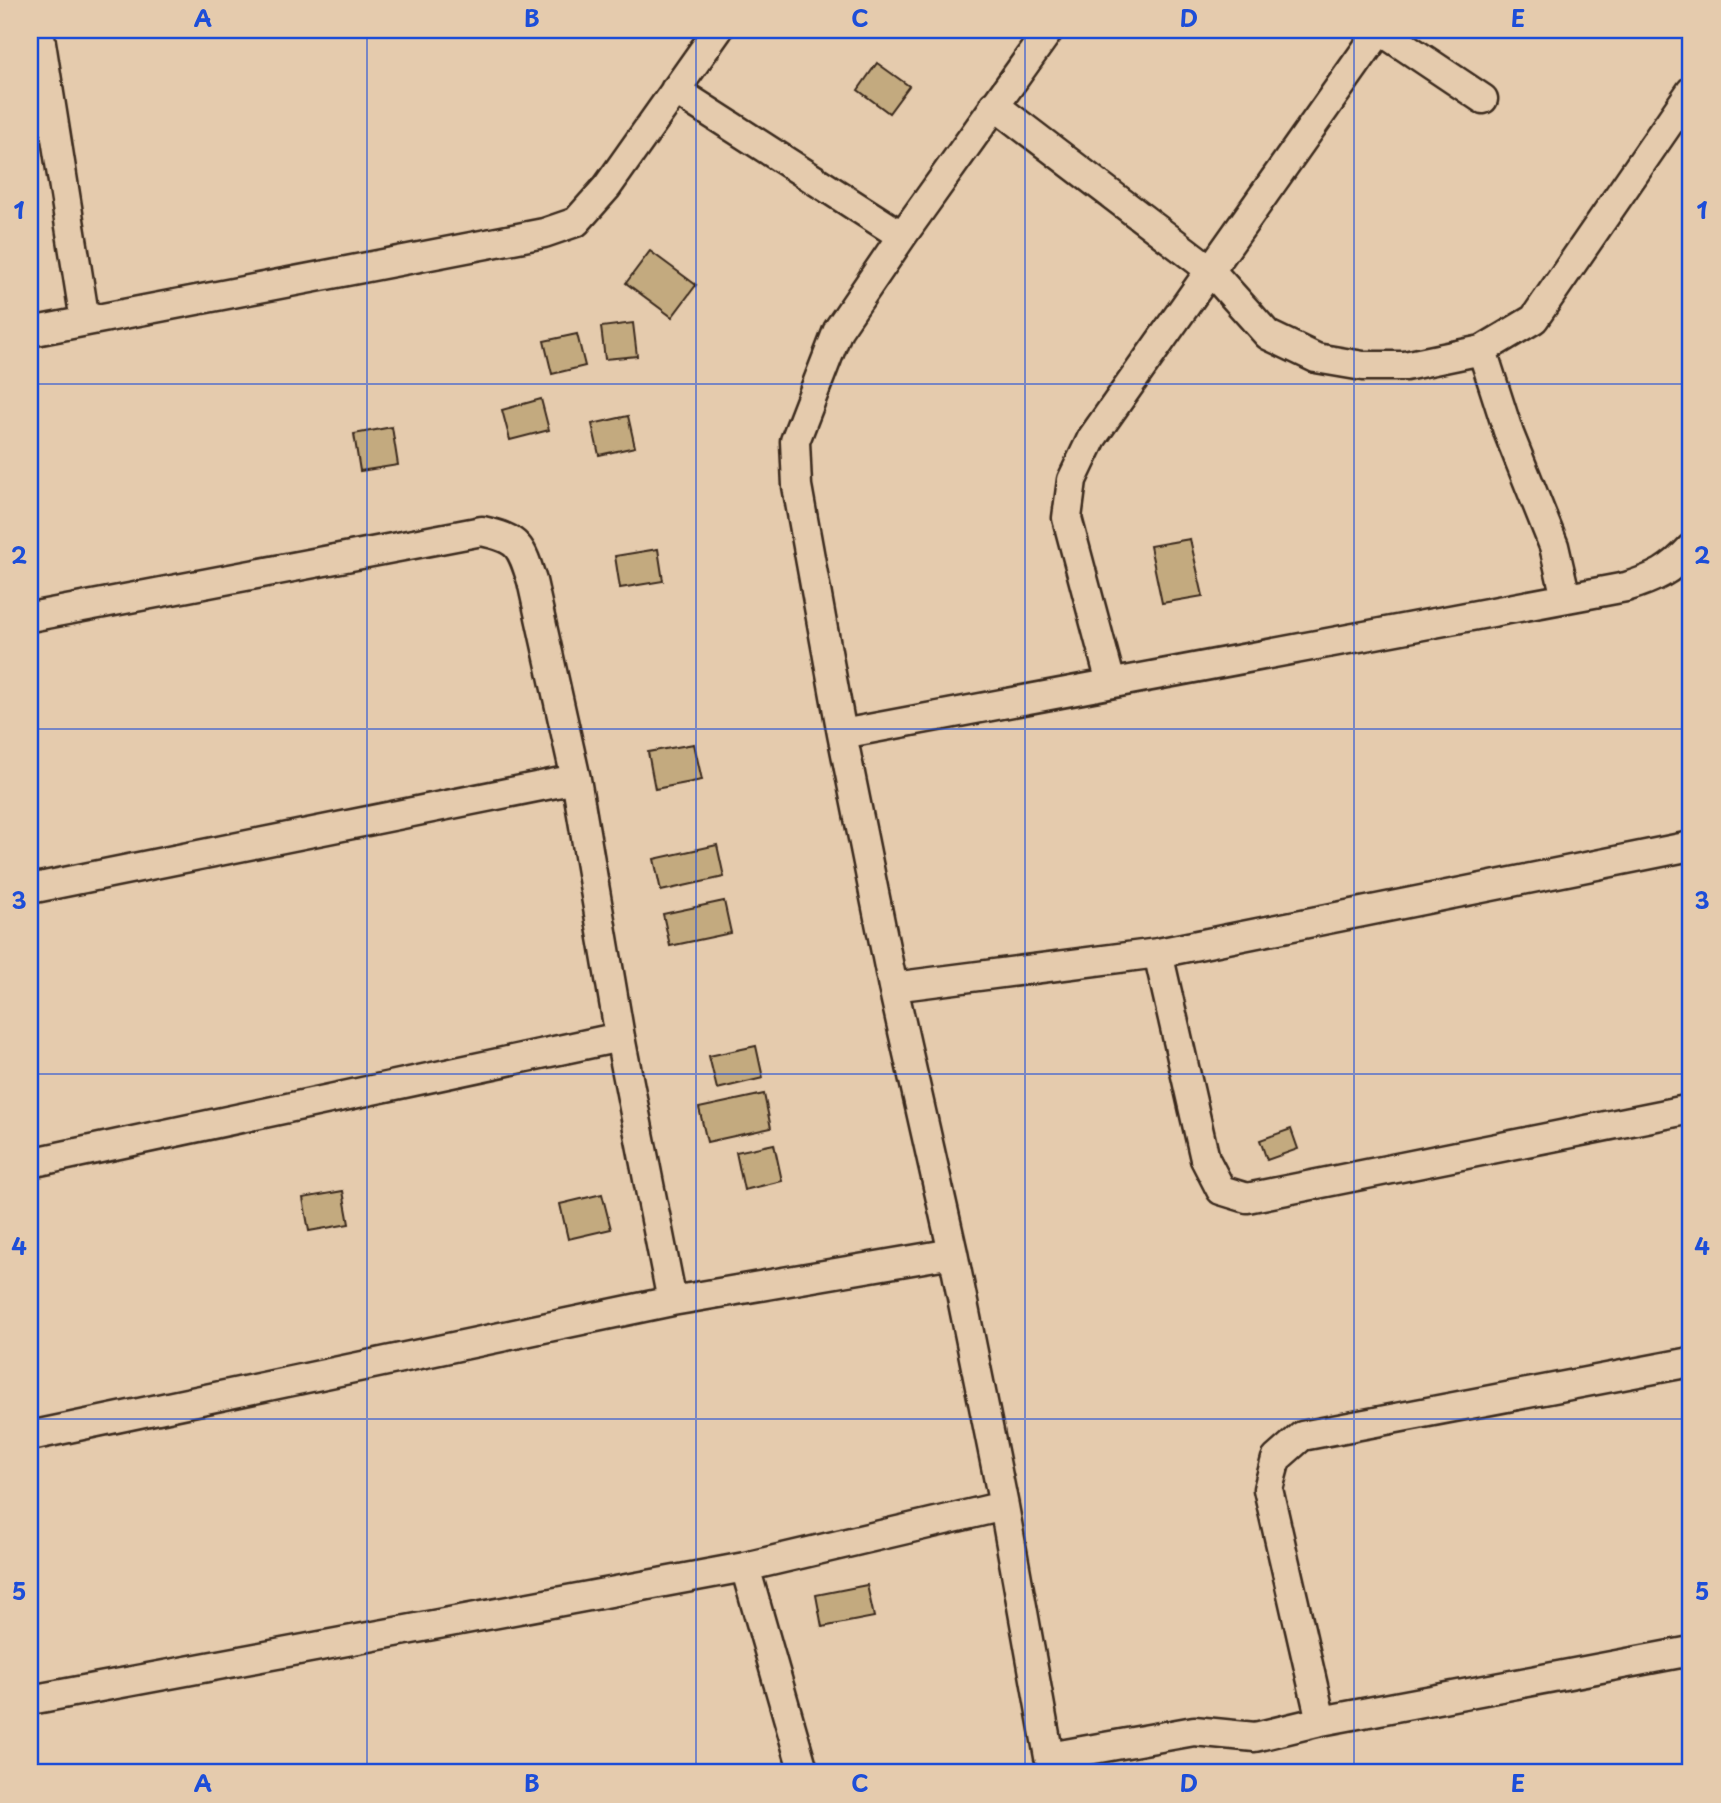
<svg xmlns="http://www.w3.org/2000/svg" width="1721" height="1803" viewBox="0 0 1721 1803" font-family="'Playpen Sans',sans-serif">
  <style>
    .building { fill: #c3aa7f; stroke: #3b2a1e; stroke-width: 2 }
    .lines { fill: none; stroke-linecap: round; stroke-linejoin: round }
    .street-casing { stroke: #3b2a1e; stroke-width: 33 }
    .street { stroke: #e5cbad; stroke-width: 28 }
    .grid { fill: none; stroke: #1d4ed8; stroke-width: 2; stroke-opacity: 0.55 }
    .neatline { fill: none; stroke: #1d4ed8; stroke-width: 2.5 }
    .grid-label { font-size: 23px; text-anchor: middle; font-weight: bold; fill: #1d4ed8 }
  </style>
  <rect width="100%" height="100%" fill="#e5cbad"/>
  <filter id="ink" filterUnits="userSpaceOnUse"><feTurbulence type="fractalNoise" baseFrequency=".0143" numOctaves="2"/><feDisplacementMap in="SourceGraphic" scale="14" xChannelSelector="R" yChannelSelector="G"/><feConvolveMatrix kernelMatrix="1 2 1 2 8 2 1 2 1" color-interpolation-filters="sRGB"/></filter>
  <g filter="url(#ink)">
    <!-- building -->
    <path class="building" d="M877 63 909 86 889 113 858 90Z
      M650 251 696 285 672 317 626 283Z
      M633 323 637 356 605 359 601 327Z
      M577 334 585 366 552 374 544 341Z
      M541 399 549 430 510 440 502 410Z
      M628 416 635 447 599 455 592 424Z
      M392 427 398 465 360 471 354 434Z
      M1190 539 1203 596 1162 603 1150 546Z
      M658 549 663 581 620 588 615 556Z
      M694 744 702 780 655 789 648 752Z
      M717 845 724 877 661 891 654 859Z
      M724 901 731 933 670 946 663 914Z
      M756 1046 763 1078 717 1089 709 1056Z
      M764 1094 771 1128 707 1142 699 1108Z
      M1291 1129 1298 1149 1267 1160 1260 1140Z
      M774 1144 782 1181 744 1190 736 1152Z
      M343 1191 349 1224 309 1231 303 1198Z
      M602 1194 611 1229 568 1239 560 1204Z
      M867 1585 874 1617 822 1627 816 1595Z"/>
    <g class="lines">
      <defs>
        <path id="street" d="M39 30 85 321
          M1049 30 902 236 838 330 795 441 797 486 842 734 893 987 953 1253 1004 1506 1049 1757 1194 1731 1255 1737 1321 1721 1691 1651
          M1380 30 1483 99
          M675 90 902 236
          M994 105 1209 269 1268 335 1316 358 1363 366H1405L1482 350 1534 319 1691 91
          M30 332 544 233 576 222 607 187 718 30
          M1482 350 1509 434 1554 546 1566 598
          M30 617 482 531C519 539 521 546 532 581L576 779 620 1037 672 1301
          M1111 683 1067 518 1072 480 1092 438 1380 30
          M842 734 1626 587C1655 578 1670 571 1691 548
          M30 889 576 779
          M1158 953 1205 1159 1221 1190 1247 1198 1691 1109
          M893 987 1158 953 1691 846
          M30 1163 620 1037
          M30 1436 672 1301 953 1253
          M745 1567 804 1773
          M30 1700 745 1567 1004 1506
          M1321 1721 1268 1489 1276 1459 1302 1436 1691 1362"/>
      </defs>
      <!-- street casing -->
      <use href="#street" class="street-casing"/>
      <!-- street -->
      <use href="#street" class="street"/>
    </g>
  </g>
  <!-- grid -->
  <path class="grid" d="M367 30V1773M696 30V1773M1025 30V1773M1354 30V1773M30 384H1691M30 729H1691M30 1074H1691M30 1419H1691"/>
  <!-- margin -->
  <rect width="1721" height="1803" fill="none" stroke="#e5cbad" stroke-width="77"/>
  <rect x="38" y="38" width="1644" height="1726" class="neatline"/>
  <g class="grid-label">
    <text x="203" y="27">A</text>
    <text x="532" y="27">B</text>
    <text x="860" y="27">C</text>
    <text x="1189" y="27">D</text>
    <text x="1518" y="27">E</text>
    <text x="19" y="219">1</text>
    <text x="1702" y="219">1</text>
    <text x="19" y="564">2</text>
    <text x="1702" y="564">2</text>
    <text x="19" y="909">3</text>
    <text x="1702" y="909">3</text>
    <text x="19" y="1255">4</text>
    <text x="1702" y="1255">4</text>
    <text x="19" y="1600">5</text>
    <text x="1702" y="1600">5</text>
    <text x="203" y="1792">A</text>
    <text x="532" y="1792">B</text>
    <text x="860" y="1792">C</text>
    <text x="1189" y="1792">D</text>
    <text x="1518" y="1792">E</text>
  </g>
</svg>
